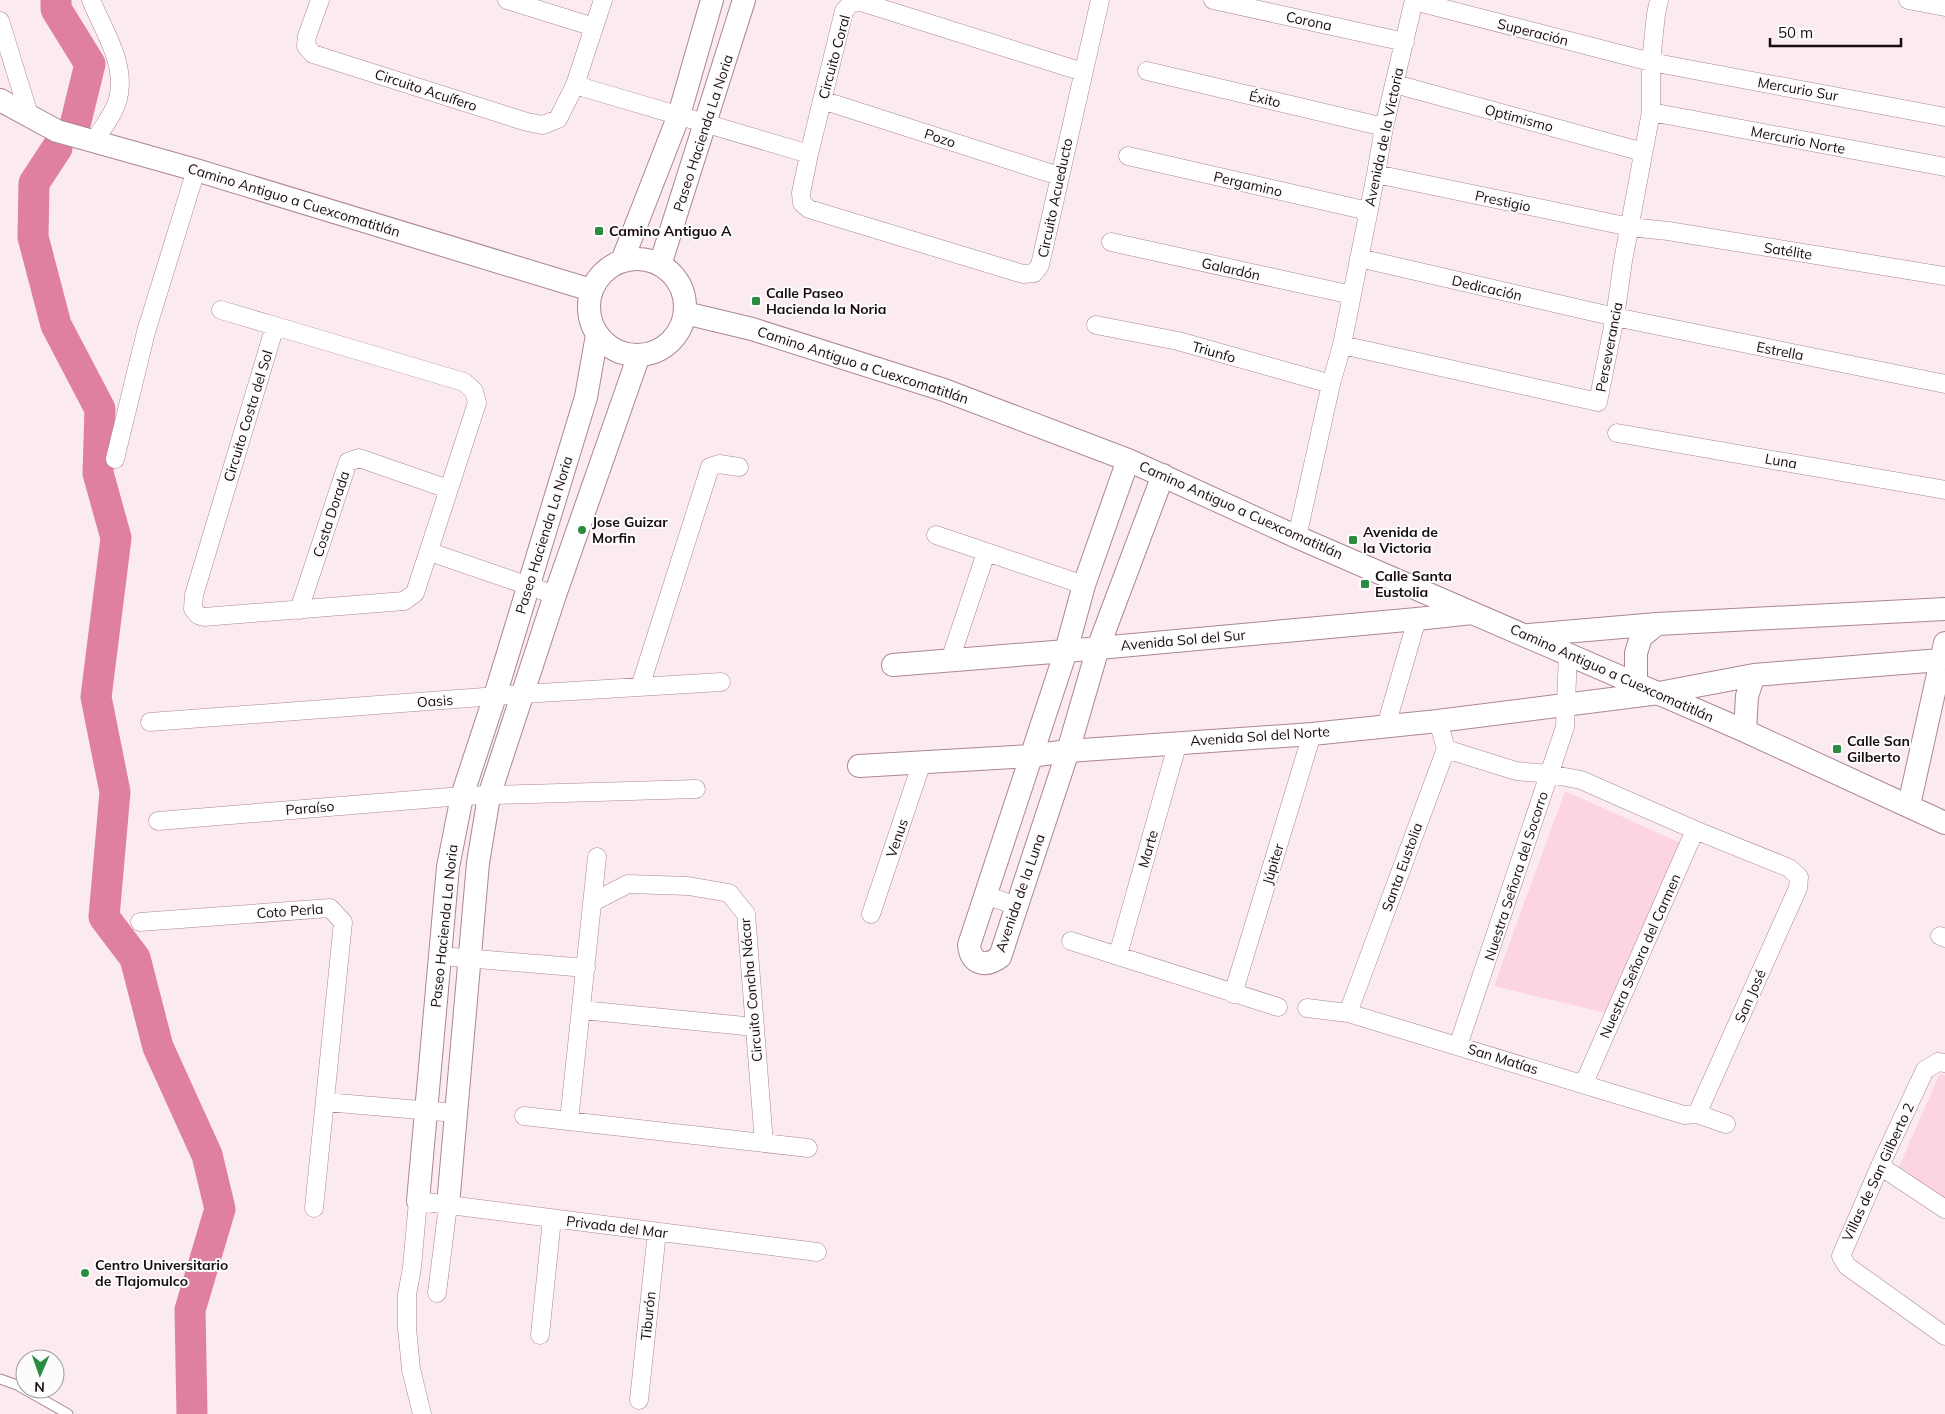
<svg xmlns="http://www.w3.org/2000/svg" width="1945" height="1414" viewBox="0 0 1945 1414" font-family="Mulish,sans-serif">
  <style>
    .green { fill: #fdd4e1 }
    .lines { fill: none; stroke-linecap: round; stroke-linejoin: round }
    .river { stroke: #df80a2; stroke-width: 31 }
    .service-casing { stroke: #ac8692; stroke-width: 11 }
    .minor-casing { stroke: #ac8692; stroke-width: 19 }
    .tertiary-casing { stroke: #ac8692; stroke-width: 24 }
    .service { stroke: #fff; stroke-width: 9 }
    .minor { stroke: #fff; stroke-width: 18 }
    .tertiary { stroke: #fff; stroke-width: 22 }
    .poi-dot { fill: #298c40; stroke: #fcfcfc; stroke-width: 2 }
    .labels { text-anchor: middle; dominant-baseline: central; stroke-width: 4; stroke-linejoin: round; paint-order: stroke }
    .street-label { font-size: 14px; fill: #190b10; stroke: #fcfcfc }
    .poi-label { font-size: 14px; font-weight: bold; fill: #190b10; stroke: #fcfcfc; text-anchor: start }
  </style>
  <rect width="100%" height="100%" fill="#fbeaef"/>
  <!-- green -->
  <path class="green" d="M1565 791 1687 846 1606 1013 1494 986Z
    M1940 1073 1945 1076V1198L1899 1167Z"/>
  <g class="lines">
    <!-- river -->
    <path class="river" d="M56 0V9L90 64 76 121
      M57 148 34 183 33 237 56 325 100 409 98 473 116 538 96 697 115 792 104 917 135 958 158 1047 207 1155 220 1209 190 1310 192 1414"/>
    <defs>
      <path id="service" d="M0 1379 17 1385 68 1414"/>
      <path id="minor" d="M91 0C103 30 127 64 118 99 114 114 102 129 93 142
        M320 0 307 36 306 46 313 54 527 122 543 125 558 119 575 85 809 154
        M507 0 594 27
        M1213 0 1405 42
        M1908 0 1945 7
        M1414 1 1651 62 1945 117
        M0 21 30 118
        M1147 71 1384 127
        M1083 72 861 2 851 3 844 11 809 154 801 193 802 203 809 209 1023 274 1034 273 1040 265 1100 0
        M1395 84 1643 152
        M575 85 603 0
        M822 100 1059 176
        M1651 112 1945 167
        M1128 156 1368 211
        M1376 174 1630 227 1668 231 1945 276
        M1111 242 1352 295
        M1359 258 1615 317 1945 384
        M221 310 275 326
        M1096 325 1178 341 1331 384
        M275 326 464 382 474 391 477 403 415 593 404 601 204 617 198 615 193 609 194 595Z
        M1342 345 1598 402 1615 317 1623 261 1651 112V62L1656 14 1659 0
        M1617 433 1945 490
        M115 459 146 332 196 170
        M936 535 1084 585
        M1297 537 1331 384 1342 345 1376 174 1384 127 1414 0
        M430 552 555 595
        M299 610 348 462 359 458 448 489
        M950 660 986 553
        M640 687 710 467 719 464 739 467
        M150 722 523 694 721 682
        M1386 726 1417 619
        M1446 749 1516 771 1549 774 1581 780 1695 830 1789 868 1799 877 1798 888 1697 1114
        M158 821 462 796 696 789
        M985 895 1017 906
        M593 902 628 884 688 886 729 893 746 914 764 1143
        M871 914 922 762
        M140 922 330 908 343 922 314 1208
        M1940 936 1945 938
        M1071 941 1278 1007
        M1118 955 1178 742
        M440 956 586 968
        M1233 994 1312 734
        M1307 1008 1348 1013 1684 1115 1697 1114 1726 1124
        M582 1010 755 1027
        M1348 1013 1446 749 1438 721
        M1458 1046 1565 727 1568 654
        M1945 1063 1938 1062 1925 1070 1880 1166 1841 1256 1847 1266 1945 1336
        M1584 1083 1695 830
        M325 1102 456 1113
        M524 1116 808 1148
        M569 1121 597 857
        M1880 1166 1945 1209
        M437 1293 448 1205
        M540 1335 552 1219
        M639 1400 657 1232
        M422 1414 411 1369 407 1328V1295L412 1267 418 1201 817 1252"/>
      <path id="tertiary" d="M0 100 57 131 196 170 591 290
        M589 307a48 48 0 1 1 96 0a48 48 0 1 1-96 0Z
        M622 261 679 115 712 0
        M660 265 744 0
        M685 313 752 329 944 390 1128 460 1297 537 1745 731 1945 823
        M1128 460 1084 585 1066 651 969 945C971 964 985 968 1000 957L1068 751 1098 648 1163 475
        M1529 635 1657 624 1945 609
        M893 665 1066 651 1417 619 1472 613
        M1636 683V653L1641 637 1657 624
        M1745 731 1747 696 1754 675
        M859 766 1030 756 1068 751 1312 734 1438 721 1659 693 1754 675 1940 660
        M1909 805 1945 643
        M418 1201 448 867 462 796 495 696 586 397 597 335
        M448 1205 478 863 489 796 555 595 639 355"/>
    </defs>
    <!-- service casing -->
    <use href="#service" class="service-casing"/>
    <!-- minor casing -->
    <use href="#minor" class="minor-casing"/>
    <!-- tertiary casing -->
    <use href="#tertiary" class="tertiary-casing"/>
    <!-- service -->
    <use href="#service" class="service"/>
    <!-- minor -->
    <use href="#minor" class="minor"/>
    <!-- tertiary -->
    <use href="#tertiary" class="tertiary"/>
  </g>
  <!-- markers -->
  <g class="poi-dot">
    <rect x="594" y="226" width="10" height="10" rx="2.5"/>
    <rect x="751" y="296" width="10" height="10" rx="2.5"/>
    <circle cx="582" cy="530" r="5"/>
    <rect x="1348" y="535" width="10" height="10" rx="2.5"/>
    <rect x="1360" y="579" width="10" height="10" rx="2.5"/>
    <rect x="1832" y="744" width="10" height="10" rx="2.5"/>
    <circle cx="85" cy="1273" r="5"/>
  </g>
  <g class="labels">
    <!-- street labels -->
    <g class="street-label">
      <text transform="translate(1309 21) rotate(12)">Corona</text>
      <text transform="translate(1533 32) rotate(14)">Superación</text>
      <text transform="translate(834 57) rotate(-75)">Circuito Coral</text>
      <text transform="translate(1798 89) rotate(10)">Mercurio Sur</text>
      <text transform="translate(426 90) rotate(18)">Circuito Acuífero</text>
      <text transform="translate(1265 99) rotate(13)">Éxito</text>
      <text transform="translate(1519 118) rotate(15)">Optimismo</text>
      <text transform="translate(703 133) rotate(-72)">Paseo Hacienda La Noria</text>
      <text transform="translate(1384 137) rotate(-78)">Avenida de la Victoria</text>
      <text transform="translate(940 138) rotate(18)">Pozo</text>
      <text transform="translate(1798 140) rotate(11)">Mercurio Norte</text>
      <text transform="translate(1248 184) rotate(13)">Pergamino</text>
      <text transform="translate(1055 198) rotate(-78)">Circuito Acueducto</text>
      <text transform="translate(294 200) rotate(17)">Camino Antiguo a Cuexcomatitlán</text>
      <text transform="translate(1503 201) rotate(12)">Prestigio</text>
      <text transform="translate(1788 251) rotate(9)">Satélite</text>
      <text transform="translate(1231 269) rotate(13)">Galardón</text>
      <text transform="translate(1487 288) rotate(13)">Dedicación</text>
      <text transform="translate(1609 347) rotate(-79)">Perseverancia</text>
      <text transform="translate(1780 351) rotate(11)">Estrella</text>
      <text transform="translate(1214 352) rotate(16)">Triunfo</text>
      <text transform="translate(863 365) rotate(18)">Camino Antiguo a Cuexcomatitlán</text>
      <text transform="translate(248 416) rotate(-73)">Circuito Costa del Sol</text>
      <text transform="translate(1781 461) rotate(10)">Luna</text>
      <text transform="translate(1241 510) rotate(24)">Camino Antiguo a Cuexcomatitlán</text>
      <text transform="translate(331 514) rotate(-72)">Costa Dorada</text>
      <text transform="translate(544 535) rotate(-73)">Paseo Hacienda La Noria</text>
      <text transform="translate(1183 640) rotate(-5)">Avenida Sol del Sur</text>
      <text transform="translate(1612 673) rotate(24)">Camino Antiguo a Cuexcomatitlán</text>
      <text transform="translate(435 701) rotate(-4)">Oasis</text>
      <text transform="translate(1260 736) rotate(-4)">Avenida Sol del Norte</text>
      <text transform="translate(310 808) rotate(-5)">Paraíso</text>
      <text transform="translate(897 838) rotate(-71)">Venus</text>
      <text transform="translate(1148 849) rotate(-74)">Marte</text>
      <text transform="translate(1273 864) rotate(-73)">Júpiter</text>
      <text transform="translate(1402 867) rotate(-70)">Santa Eustolia</text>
      <text transform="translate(1516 876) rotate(-72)">Nuestra Señora del Socorro</text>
      <text transform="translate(1020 893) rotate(-71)">Avenida de la Luna</text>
      <text transform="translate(290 911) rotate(-4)">Coto Perla</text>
      <text transform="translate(444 926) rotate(-84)">Paseo Hacienda La Noria</text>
      <text transform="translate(1640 956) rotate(-66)">Nuestra Señora del Carmen</text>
      <text transform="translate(751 990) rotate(-95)">Circuito Concha Nácar</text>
      <text transform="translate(1750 996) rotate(-66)">San José</text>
      <text transform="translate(1503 1059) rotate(17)">San Matías</text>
      <text transform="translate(1878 1172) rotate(-65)">Villas de San Gilberto 2</text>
      <text transform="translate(617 1227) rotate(7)">Privada del Mar</text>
      <text transform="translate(648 1316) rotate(-84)">Tiburón</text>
    </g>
    <!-- poi labels -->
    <g class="poi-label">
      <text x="609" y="231">Camino Antiguo A</text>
      <text x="766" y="293">Calle Paseo<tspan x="766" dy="16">Hacienda la Noria</tspan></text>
      <text x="592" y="522">Jose Guizar<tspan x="592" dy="16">Morfin</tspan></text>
      <text x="1363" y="532">Avenida de<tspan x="1363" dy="16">la Victoria</tspan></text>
      <text x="1375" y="576">Calle Santa<tspan x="1375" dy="16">Eustolia</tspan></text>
      <text x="1847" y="741">Calle San<tspan x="1847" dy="16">Gilberto</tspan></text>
      <text x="95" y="1265">Centro Universitario<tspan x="95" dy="16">de Tlajomulco</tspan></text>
    </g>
  </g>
  <!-- north arrow -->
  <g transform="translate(40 1374) rotate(182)"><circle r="24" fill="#fcfcfc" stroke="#a19c9e"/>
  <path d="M0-4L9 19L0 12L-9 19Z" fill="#298c40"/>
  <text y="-8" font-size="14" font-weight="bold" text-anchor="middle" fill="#190b10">N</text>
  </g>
  <!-- scale -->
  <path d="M1770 38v8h131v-8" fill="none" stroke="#190b10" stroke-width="2.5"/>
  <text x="1778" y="38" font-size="15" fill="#190b10" stroke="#fcfcfc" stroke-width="4" paint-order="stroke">50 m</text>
</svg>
